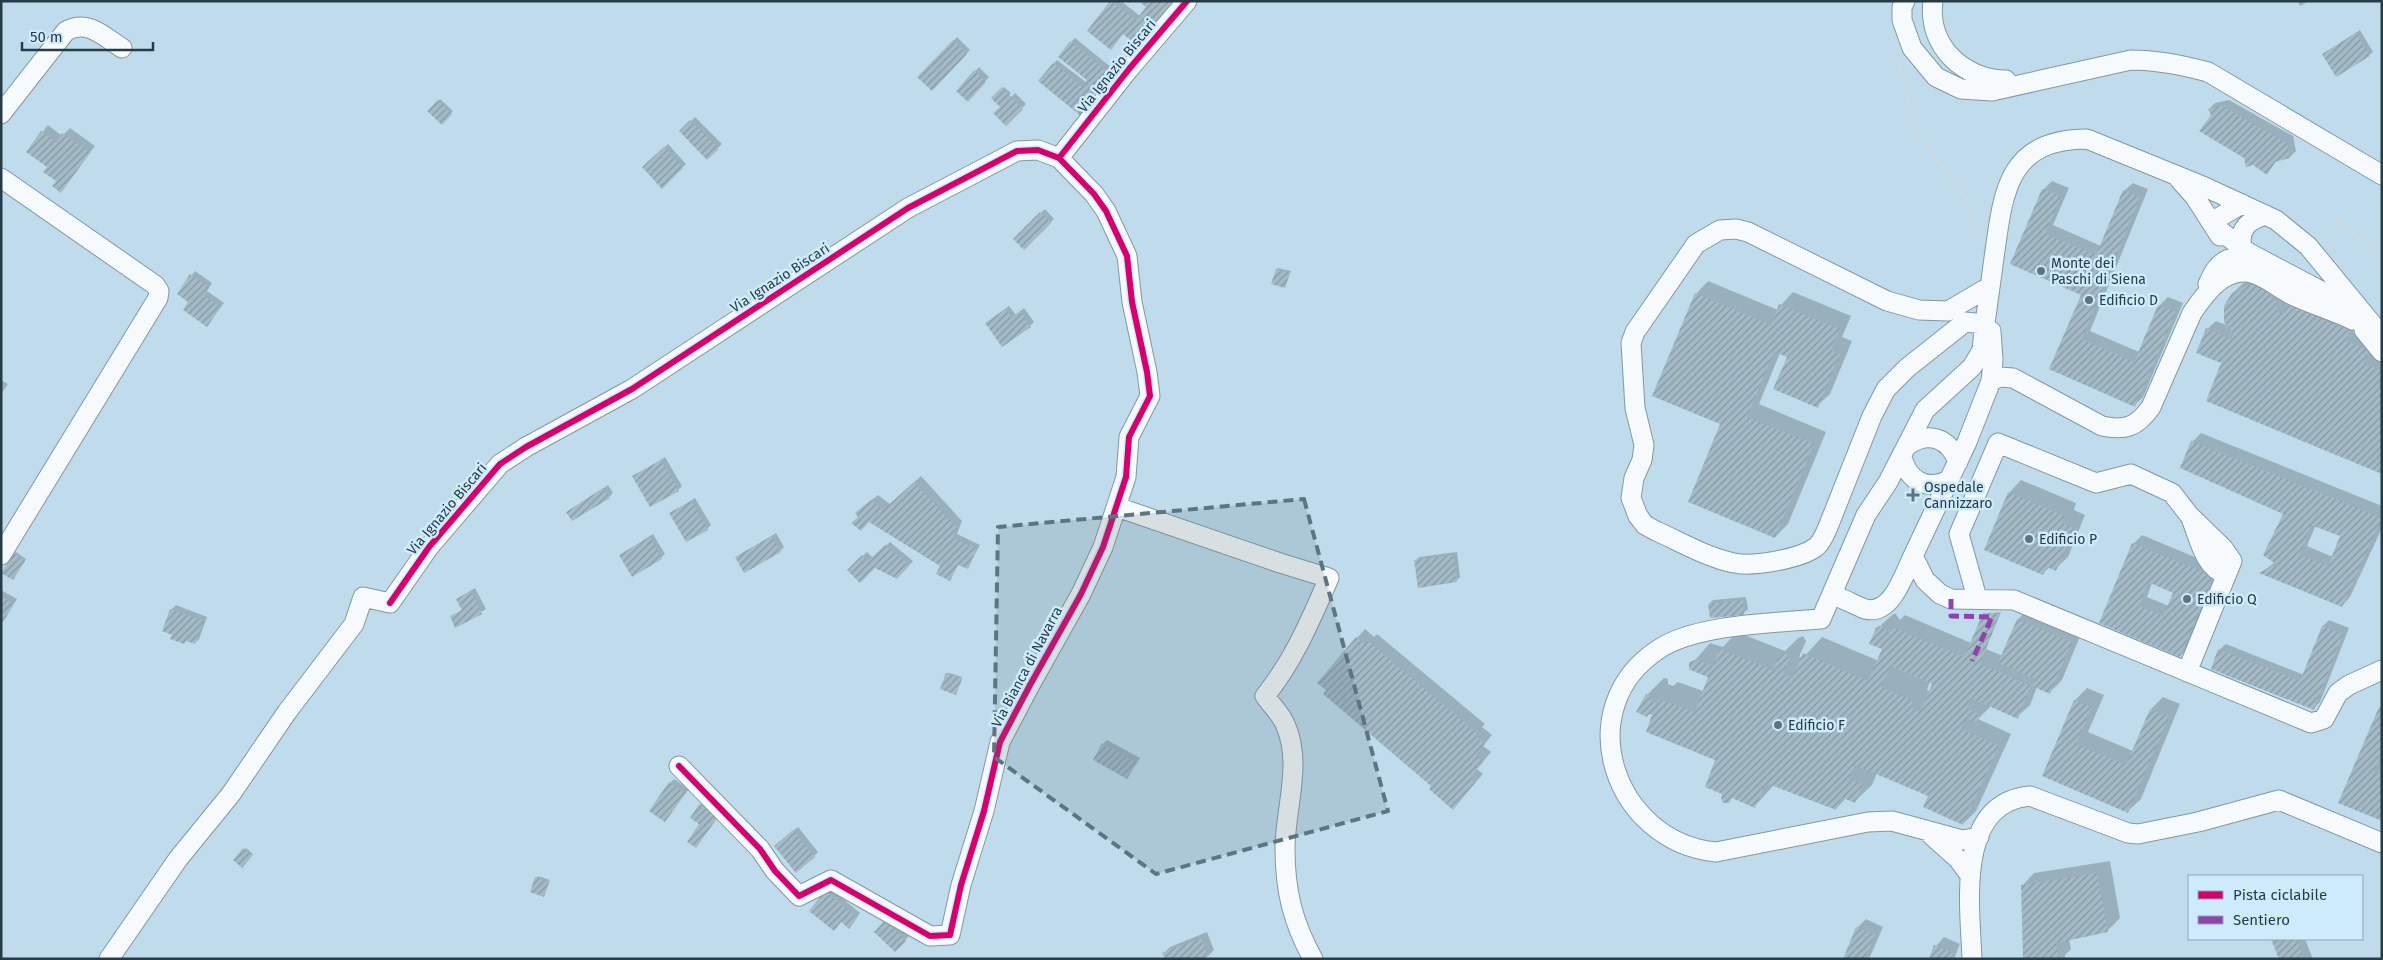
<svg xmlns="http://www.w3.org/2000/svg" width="2383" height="960" viewBox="0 0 2383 960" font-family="'Fira Sans',sans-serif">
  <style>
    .shadow { fill: #0003; fill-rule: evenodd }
    .building { fill: url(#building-hatch); fill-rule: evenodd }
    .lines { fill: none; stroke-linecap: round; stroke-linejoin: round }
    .minor-casing { stroke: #8298a3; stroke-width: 21 }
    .path { stroke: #d0d9de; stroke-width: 3; stroke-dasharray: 4 2.5; stroke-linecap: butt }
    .minor { stroke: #f6fafc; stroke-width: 19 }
    .quiet { stroke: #8e44ad; stroke-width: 5; stroke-dasharray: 10 5; stroke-linecap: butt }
    .cycleway-casing { stroke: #ceebfc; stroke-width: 9 }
    .cycleway { stroke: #d6006c; stroke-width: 6 }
    .marked { fill: #5d7481; fill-opacity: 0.2; stroke: #5d7481; stroke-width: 4; stroke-dasharray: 10 6; stroke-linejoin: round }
    .poi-dot { fill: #5d7481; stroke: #ceebfc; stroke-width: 2 }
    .labels { text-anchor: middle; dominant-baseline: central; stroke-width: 5; stroke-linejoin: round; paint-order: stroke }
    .street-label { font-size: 14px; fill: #273c47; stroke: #ceebfc }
    .poi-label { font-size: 14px; fill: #273c47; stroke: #ceebfc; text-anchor: start }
  </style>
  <defs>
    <pattern id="building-hatch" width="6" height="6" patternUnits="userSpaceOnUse" patternTransform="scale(1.25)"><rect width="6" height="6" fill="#a4bac7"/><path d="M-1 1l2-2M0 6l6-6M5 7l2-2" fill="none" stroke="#8698a3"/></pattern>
  </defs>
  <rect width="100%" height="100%" fill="#c0dcec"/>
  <!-- shadow -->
  <path class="shadow" d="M1112 1H1121L1140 16 1148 7 1141 1H1173L1142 41 1123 33 1088 31Z
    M2298 1H2309L2300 6Z
    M2360 30 2373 52 2369 55 2323 54Z
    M957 37 970 50 932 89 919 77Z
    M1075 38 1117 72 1085 111 1054 63 1057 60 1087 83 1089 80 1071 42Z
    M979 67 989 77 968 100 958 90Z
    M1004 87 1011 93 1000 105 993 98Z
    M1015 93 1026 104 1006 124 995 113Z
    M440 99 453 111 442 123 429 111Z
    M2229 100 2293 136 2296 151 2290 157 2277 160 2267 173 2253 164 2245 157 2209 109 2215 103Z
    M695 117 722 144 707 158 681 131Z
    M48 125 62 136 70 128 95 146 61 191 49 167 28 151Z
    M668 144 686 164 662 187 644 167Z
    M2052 181 2069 188 2053 225 2101 246 2124 191 2133 183 2148 189 2090 331 2139 352 2160 305 2168 297 2183 303 2143 397 2135 405 2050 369 2082 294 2012 263 2043 190Z
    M1045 209 1054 219 1024 248 1015 239Z
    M1278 268 1291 271 1285 287 1277 269Z
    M195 271 212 283 207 291 224 303 207 325 190 301 178 293Z
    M2255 278 2285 296 2286 304 2289 305 2297 297 2358 322 2353 332 2376 342 2371 355 2382 359V473L2223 362 2207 329 2216 321 2229 326 2233 293 2242 284Z
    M1708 281 1778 310 1781 305 1793 292 1851 316 1842 337 1852 341 1830 394 1817 406 1788 356 1780 353 1759 404 1826 432 1788 524 1775 537 1721 424 1696 294Z
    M1009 306 1016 315 1024 308 1034 322 1030 326 987 323Z
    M1 380 8 384 1 394Z
    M2201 433 2382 506V528L2350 597 2342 606 2261 573 2275 562 2284 513 2192 442ZM2316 525 2341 535 2333 557 2307 546Z
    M665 457 682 486 678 490 634 477Z
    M921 476 962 521 957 534 980 545 967 568 958 564 942 565 870 521 859 517 863 507 878 495 890 504Z
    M2021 480 2076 503 2074 510 2085 515 2068 557 2055 569 2050 567 2043 573 2009 493Z
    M608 485 613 493 609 497 568 512Z
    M695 498 711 525 707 529 671 513Z
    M776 533 784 547 780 551 736 557Z
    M653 534 665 554 661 558 621 555Z
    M2142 535 2221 568 2189 647 2180 656 2101 623 2134 543ZM2152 583 2174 592 2169 606 2147 597Z
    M890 542 913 561 897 578 875 567 849 570 867 552 873 558Z
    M16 552 26 559 14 577V554Z
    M1457 552 1460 577 1456 581 1415 561 1419 557Z
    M475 588 486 609 456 626 463 610 457 599Z
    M1 590 17 599 3 620 1 619Z
    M1746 597 1748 609 1744 613 1709 604 1713 600Z
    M176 605 207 617 199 639 195 643 164 630 172 609Z
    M2031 607 2083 629 2062 680 2050 692 2037 687 2030 705 2017 717 1991 706 1978 719 2011 734 1976 811 1963 824 1930 795 1877 773 1872 785 1854 802 1846 798 1836 809 1774 785 1755 806 1733 797 1728 802 1716 759 1654 714 1647 695 1664 678 1668 679V684L1673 686 1678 682 1703 691 1710 677 1690 666 1710 643 1723 647 1737 632 1785 651 1798 638 1803 636 1806 641 1799 657 1803 658 1822 637 1879 661 1884 648 1877 629 1893 614H1896L1900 620 1905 615 1971 643 1984 614 2001 612 1986 649 2003 656 2018 619ZM1930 682 1933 683 1929 691 1927 690Z
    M2329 620 2349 628 2320 702 2314 708 2219 650 2226 644 2304 675 2323 626Z
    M1365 629 1374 637 1377 634 1485 724 1482 727 1492 735 1483 746 1491 752 1477 769 1483 774 1453 808 1433 786 1357 638Z
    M949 673 962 677 956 694 947 674Z
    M2087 688 2104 695 2088 732 2133 751 2151 709 2163 697 2180 704 2141 799 2128 811 2043 775 2075 700Z
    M2382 705 2381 764 2382 820 2340 802Z
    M1107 740 1140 758 1127 778 1103 744Z
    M674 779 689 789 665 820 670 783Z
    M704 801 721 812 696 846 701 824 700 805Z
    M798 827 818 852 814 856 779 843Z
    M246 848 253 854 242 867 235 860Z
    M2110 861 2120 918 2107 931 2069 939 2071 949 2065 955V959H2025L2022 886 2034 873Z
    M538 876 550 880 544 895 536 878Z
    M830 888 860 913 853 923 811 911Z
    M890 917 909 936 895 950 876 932Z
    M1866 919 1883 927 1869 959H1844L1857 928Z
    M1207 932 1214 950 1208 956 1203 959H1166L1164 953 1170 947Z
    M1944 937 1960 944 1954 959H1930L1936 946Z
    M2273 939H2305L2313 959H2280Z"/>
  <!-- building -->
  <path class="building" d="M1110 1 1136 20 1146 7 1139 1H1169L1172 3 1138 46 1123 34 1111 50 1087 31Z
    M2356 33 2370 56 2336 77 2322 54Z
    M953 40 967 54 932 91 917 77Z
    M1070 41 1114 77 1081 116 1038 81 1053 63 1082 87 1087 80 1058 57Z
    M974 70 986 82 968 102 956 91Z
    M1002 87 1023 109 1006 126 993 113 1000 107 991 98Z
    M438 100 452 114 442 125 427 111Z
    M2222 106 2287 143 2290 158 2275 162 2267 175 2253 165 2246 167 2244 158 2199 131 2211 115 2208 109Z
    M690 120 719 149 707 160 679 131Z
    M41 131 56 142 62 133 90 153 61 193 52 186 56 181 43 172 47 167 26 152Z
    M664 147 683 168 662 189 642 167Z
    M2042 189 2061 197 2045 234 2096 255 2123 190 2140 198 2082 339 2134 362 2158 305 2176 312 2135 407 2049 369 2081 295 2010 264Z
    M1040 212 1051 223 1024 250 1013 239Z
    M1276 269 1290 273 1285 288 1271 284Z
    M190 274 209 287 204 296 221 307 207 327 183 310 188 302 177 294Z
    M2253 285 2268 292 2277 304 2278 312 2283 314 2287 304 2350 331 2346 341 2369 350 2364 363 2382 371 2379 386 2382 387V474L2206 401 2221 363 2196 353 2206 328 2231 339 2233 334 2224 322V306L2232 293 2246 286Z
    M1695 293 1771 325 1779 304 1839 329 1831 350 1840 354 1818 408 1773 389 1787 357 1774 352 1747 417 1814 444 1775 538 1688 502 1720 424 1652 396Z
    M1005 309 1011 318 1020 311 1031 327 1002 347 985 323Z
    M2191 441 2382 518 2342 607 2259 573 2276 564 2263 555 2283 514 2180 468ZM2311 525 2340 536 2328 566 2300 555Z
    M661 460 679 491 650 507 632 476Z
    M914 482 957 528 953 538 977 549 968 569 958 565 950 581 936 574 940 566 869 522 861 531 851 523 858 517 855 513 871 500 883 510Z
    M603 488 610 498 572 521 566 512Z
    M2008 492 2065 516 2062 523 2074 528 2056 571 2047 567 2043 575 1984 550Z
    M691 501 708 530 686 542 669 513Z
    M772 536 781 552 744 573 735 557Z
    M649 537 662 559 632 577 619 555Z
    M2132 543 2214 576 2180 657 2099 623ZM2148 582 2173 593 2163 616 2139 606Z
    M885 545 910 565 897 579 875 568 860 583 847 570 862 555 868 561Z
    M13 553 25 561 13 580 1 573Z
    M1453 555 1457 582 1418 588 1414 560Z
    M471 591 482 614 455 628 450 616 462 610 456 599Z
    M1 596 14 604 3 622 1 621Z
    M1743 600 1744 615 1710 618 1708 604Z
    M170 609 204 621 195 644 186 641 184 644 170 639 172 635 162 631Z
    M1983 613H2000L1980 664 2031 686 2018 719 1971 698 1967 708 1979 714V719L1974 722 1966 719 1961 729 1999 746 1963 825 1923 807 1928 796 1855 765 1848 782 1858 781 1862 787 1855 803 1841 797 1836 810 1766 783 1755 808 1732 798 1729 803H1723L1721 798 1722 794 1705 787 1715 760 1646 732 1652 715 1649 714 1647 717 1636 712 1646 694 1651 696V701L1657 704 1659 699 1695 712 1708 677 1693 671 1689 669V662L1696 660 1713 666 1719 649 1773 670 1779 655 1786 653 1789 659 1783 674 1792 678 1803 653 1868 681 1882 649 1869 644 1876 628 1879 626H1883L1889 634 1892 627 1964 657ZM1891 666 1932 684 1920 712 1911 707 1913 701 1881 687Z
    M2017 619 2072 642 2050 694 2032 686 2035 679 1998 663Z
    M2322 626 2343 634 2314 710 2211 669 2218 649 2300 681Z
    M1356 637 1365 644 1368 641 1477 733 1475 736 1485 744 1476 755 1483 762 1470 778 1475 783 1453 810 1429 789 1431 786 1323 694 1326 690 1317 683Z
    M946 673 962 679 956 695 940 689Z
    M2074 700 2092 707 2076 744 2126 765 2150 709 2169 717 2128 813 2042 776Z
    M2379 707 2382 708V753L2374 772 2382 775V821L2338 803Z
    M1102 743 1137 763 1127 779 1093 760Z
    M669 782 686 793 665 822 649 811Z
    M699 804 718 817 696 848 687 842 699 824 690 818Z
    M793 830 815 857 796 873 774 846Z
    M243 848 252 856 242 868 233 860Z
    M2097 873 2108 932 2056 943 2059 959H2023L2021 885Z
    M535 877 549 882 544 897 530 892Z
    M825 891 857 918 849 929 841 922 834 931 809 911Z
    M885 920 906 941 895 952 874 932Z
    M1856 927 1875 935 1865 959H1843Z
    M1201 938 1208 957 1165 959 1162 953Z
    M2271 939H2297L2304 959H2279Z
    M1934 945 1953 953 1950 959H1929Z"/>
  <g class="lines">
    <defs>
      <path id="minor" d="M1905 1 1902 7V20L1912 48 1936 77 1961 89 1992 91 2131 60C2158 60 2182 65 2208 72L2382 175
        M1933 1C1927 46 1964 80 2006 80
        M1 114 66 31C88 19 103 36 122 48
        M1 178 155 285 159 291 158 298 1 555
        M2179 179 2195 197 2220 236
        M2211 222 2242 204
        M2214 226 2249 253 2321 291 2342 309
        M2242 248C2238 228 2249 220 2266 215
        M2208 284C2213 273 2217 264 2229 259L2251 272
        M1984 324 1965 322 1907 368 1886 389 1872 416 1828 527C1825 534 1822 542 1816 547 1800 559 1753 567 1734 563 1708 558 1681 542 1656 531L1645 525 1638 516 1631 498 1634 478 1642 460 1644 445 1635 408 1631 343 1635 332 1696 244 1720 230 1736 229 1748 232 1887 301 1919 310 1948 311 1989 287
        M2364 330 2382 352
        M1991 331 1993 360 1991 381 1967 442 1913 556 1925 580 1940 594 1951 599 2014 600 2311 723 2324 719 2338 693 2349 685 2382 670
        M1991 381 2000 377 2013 378 2102 426C2125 431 2137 427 2151 407L2192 313C2206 292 2227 264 2255 274 2269 279 2280 289 2292 295 2312 304 2333 311 2353 320
        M1908 445C1929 431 1949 438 1958 462
        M1902 457C1908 481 1927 491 1949 480
        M1117 507 1280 563 1329 578C1310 621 1294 660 1265 696 1271 705 1281 714 1285 724 1303 763 1285 808 1285 849 1285 891 1293 923 1313 959
        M2192 521C2200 541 2204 566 2226 575
        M1833 595C1844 599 1855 605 1865 609 1892 616 1904 574 1913 556
        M1977 598 1959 534 1998 443 2096 483 2131 474 2172 493 2189 515 2223 548 2232 561 2187 672
        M679 766 760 849 775 871 799 896 831 880 930 936 950 935 961 885 984 811 1000 742 1030 685 1081 594 1103 547 1126 477 1129 437 1150 396 1147 372 1132 302 1127 256 1106 211 1094 194 1059 158
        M1931 835 1958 859 1969 874
        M1979 837 1962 840 1892 821 1868 822 1716 852C1614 842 1568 708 1659 649 1697 624 1775 623 1821 619L1866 515 1888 482 1925 410 1972 367 1982 350C1985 319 1990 289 1994 258 2003 194 2006 139 2087 139L2205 187 2276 220 2308 246 2382 336
        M109 959 178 859 231 794 287 712 354 624 363 597 390 603 429 547 500 464 526 447 632 389 908 208 1017 151 1038 150 1059 158 1129 69 1187 1
        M1972 959C1970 906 1955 803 2030 796L2128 833 2138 834 2198 822 2279 800 2382 843"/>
    </defs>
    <!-- minor casing -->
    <use href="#minor" class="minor-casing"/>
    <!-- path -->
    <path class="path" d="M1897 59 1918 135 1968 201 1977 233 1980 231
      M2338 220 2382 258
      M2327 241 2334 244 2338 220"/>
    <!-- minor -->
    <use href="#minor" class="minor"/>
    <!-- quiet -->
    <path class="quiet" d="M1951 599V616L1992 617 1972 661"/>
    <defs>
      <path id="cycleway" d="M390 603 429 547 500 464 526 447 632 389 908 208 1017 151 1038 150 1059 158 1129 69 1187 1
        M679 766 760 849 775 871 799 896 831 880 930 936 950 935 961 885 984 811 1000 742 1030 685 1081 594 1103 547 1126 477 1129 437 1150 396 1147 372 1132 302 1127 256 1106 211 1094 194 1059 158"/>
    </defs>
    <!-- cycleway casing -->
    <use href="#cycleway" class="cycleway-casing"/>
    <!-- cycleway -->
    <use href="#cycleway" class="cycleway"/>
  </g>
  <!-- marked area -->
  <path class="marked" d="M1304 499 1388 811 1156 874 994 757 998 527Z"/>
  <!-- markers -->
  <g class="poi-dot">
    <circle cx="2041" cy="271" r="5"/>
    <circle cx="2089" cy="300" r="5"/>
    <path d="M1910.5 487.5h5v5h5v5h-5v5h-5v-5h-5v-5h5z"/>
    <circle cx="2029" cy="539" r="5"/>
    <circle cx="2187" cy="599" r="5"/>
    <circle cx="1778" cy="725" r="5"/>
  </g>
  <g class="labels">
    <!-- street labels -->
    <g class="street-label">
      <text transform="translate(1117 66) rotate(-51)">Via Ignazio Biscari</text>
      <text transform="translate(780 278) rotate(-33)">Via Ignazio Biscari</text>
      <text transform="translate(447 509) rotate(-50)">Via Ignazio Biscari</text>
      <text transform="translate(1027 667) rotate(-62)">Via Bianca di Navarra</text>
    </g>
    <!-- poi labels -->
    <g class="poi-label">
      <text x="2051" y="263">Monte dei<tspan x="2051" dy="16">Paschi di Siena</tspan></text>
      <text x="2099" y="300">Edificio D</text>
      <text x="1924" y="487">Ospedale<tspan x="1924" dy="16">Cannizzaro</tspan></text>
      <text x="2039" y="539">Edificio P</text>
      <text x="2197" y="599">Edificio Q</text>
      <text x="1788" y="725">Edificio F</text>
    </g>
  </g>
  <!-- border -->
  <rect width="2383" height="960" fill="none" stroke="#273c47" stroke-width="5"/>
  <!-- legend -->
  <rect x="2188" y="875" width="175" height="65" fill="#ceebfc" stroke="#8ba5b4"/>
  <rect x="2198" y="891" width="25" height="8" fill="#d6006c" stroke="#8ba5b4"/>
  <text x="2233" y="900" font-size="15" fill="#273c47">Pista ciclabile</text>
  <rect x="2198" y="916" width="25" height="8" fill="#8e44ad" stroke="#8ba5b4"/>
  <text x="2233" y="925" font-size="15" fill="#273c47">Sentiero</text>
  <!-- scale -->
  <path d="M22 42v8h131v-8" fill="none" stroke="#273c47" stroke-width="2.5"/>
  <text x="30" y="42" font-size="15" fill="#273c47" stroke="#ceebfc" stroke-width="4" paint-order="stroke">50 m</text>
</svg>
